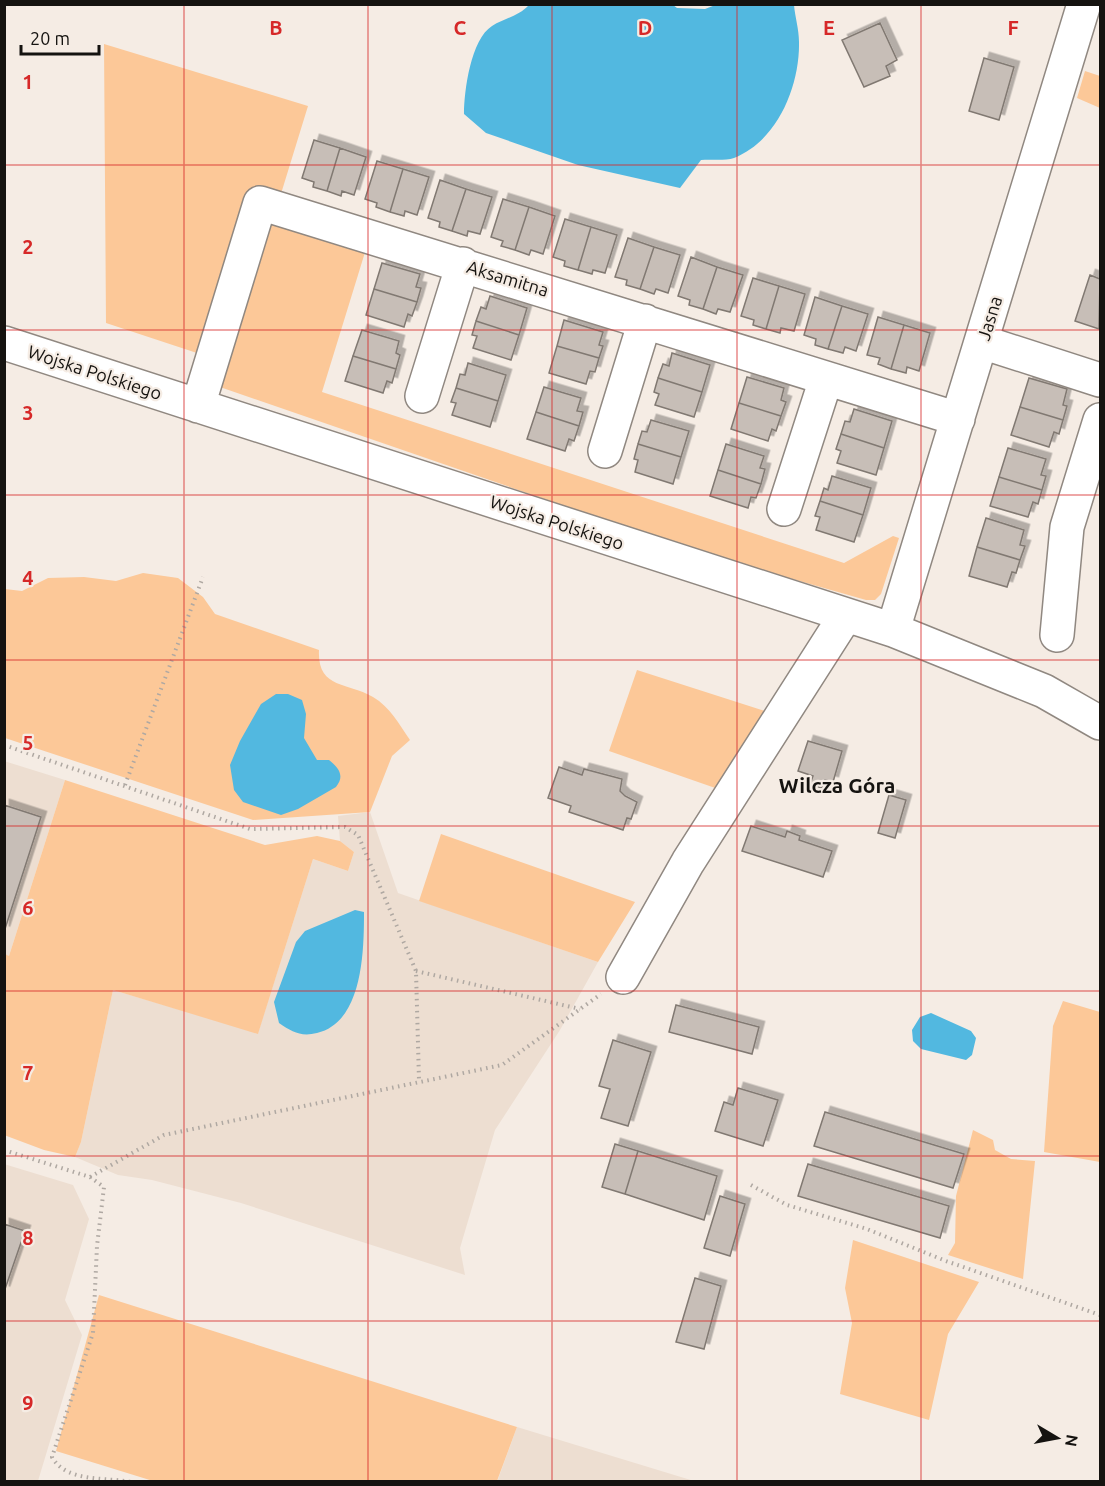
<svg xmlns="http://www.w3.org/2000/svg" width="1105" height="1486" viewBox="0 0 1105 1486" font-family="Ubuntu,sans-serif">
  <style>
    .built { fill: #edded1 }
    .green { fill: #fcc898 }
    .water { fill: #52b8e0 }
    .building { fill: #c7beb7; stroke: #817972; stroke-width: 1.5; filter: url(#shadow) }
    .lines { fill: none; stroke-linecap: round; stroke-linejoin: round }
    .minor-casing { stroke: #908881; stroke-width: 36 }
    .path { stroke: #afa8a2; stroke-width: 4; stroke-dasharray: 1.5 4.5; stroke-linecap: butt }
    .minor { stroke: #fff; stroke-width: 33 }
    .grid { fill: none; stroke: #d62828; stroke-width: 1.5; stroke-opacity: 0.55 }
    .labels { text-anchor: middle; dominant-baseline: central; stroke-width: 4.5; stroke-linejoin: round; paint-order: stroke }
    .street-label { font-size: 18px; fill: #151310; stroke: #f5ece4 }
    .quarter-label { font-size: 21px; font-weight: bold; fill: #151310; stroke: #f5ece4 }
    .grid-label { font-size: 20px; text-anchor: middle; font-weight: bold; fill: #d62828; stroke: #f5ece4; stroke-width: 4.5; stroke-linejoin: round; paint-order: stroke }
  </style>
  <defs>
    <filter id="shadow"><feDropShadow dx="5.5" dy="-5.5" stdDeviation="0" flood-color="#0004"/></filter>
  </defs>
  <rect width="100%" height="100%" fill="#f5ece4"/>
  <!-- built -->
  <path class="built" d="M4 761 65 780 9 956 4 954Z
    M370 812 398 893 598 962 560 1030 495 1130 460 1248 465 1275 241 1203 152 1180 118 1175 75 1157 81 1142 113 990 258 1033 313 859 348 871 354 852 340 841 338 816Z
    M4 1164 73 1185 89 1219 65 1300 82 1335 38 1481H5Z
    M517 1427 694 1481 497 1482Z"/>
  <!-- green -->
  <path class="green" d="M104 44 308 106 280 197 203 355 106 323Z
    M1085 71 1100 76V108L1077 98Z
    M272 220 366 249 322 392 844 563 893 536 899 538 881 594 875 600H866L789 578 788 583 217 386Z
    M143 573 178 578 203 597 215 614 319 650C317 689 347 682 373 697 390 707 399 724 410 740L392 756 370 812 253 820 5 738V589L22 591 48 578 84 577 116 581Z
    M637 670 771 713 721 790 609 751Z
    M65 780 265 845 317 836 340 841 354 852 348 871 313 859 258 1034 113 990 81 1142 75 1157 44 1150 4 1135 5 954 9 956Z
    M441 834 635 902 598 962 419 901Z
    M1063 1001 1100 1012V1162L1044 1152 1053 1026Z
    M973 1130 993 1140 995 1150 1011 1159 1035 1161 1023 1279 948 1255 955 1243 956 1196Z
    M853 1240 979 1282 948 1334 929 1420 840 1394 852 1323 845 1288Z
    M99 1295 517 1427 497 1481H153L56 1451Z"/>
  <!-- water -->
  <path class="water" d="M673 5 677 8 705 9 718 4 794 5C795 17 799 29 799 42 800 85 778 141 734 158 725 161 711 159 701 160L680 188 578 165 486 133 464 114C464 91 471 39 492 26 505 18 519 16 529 5Z
    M276 694H288L302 700 306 714 304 738 317 760H329C339 768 345 776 336 787L298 809 281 815 243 802 234 790 230 765 240 741 261 704Z
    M355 910 364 912C364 951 363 1022 317 1033 301 1037 292 1032 279 1023L274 1002 296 942 305 931Z
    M931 1013 971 1031 976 1038 972 1055 966 1060 921 1049 913 1041 912 1030 920 1017Z"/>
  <!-- building -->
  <path class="building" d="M880 23 897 60 886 66 890 76 864 87 842 40Z
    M984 58 1014 67 999 120 969 111Z
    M314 140 340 148 327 191 313 187 314 182 302 178Z
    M340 148 366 157 354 195 342 191 341 196 327 191Z
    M377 161 403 169 390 212 376 207 377 203 365 199Z
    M403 169 429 177 417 215 405 211 404 216 390 212Z
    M440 180 466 189 452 231 439 227 440 222 428 218Z
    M466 189 492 197 480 234 468 231 467 236 452 231Z
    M503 199 529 207 515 250 501 246 503 241 491 237Z
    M529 207 555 216 543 254 531 250 529 255 515 250Z
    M565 219 591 227 578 270 564 266 565 261 553 257Z
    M591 227 617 235 605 273 593 270 592 274 578 270Z
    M628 238 654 247 640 289 626 285 627 280 615 277Z
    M654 247 680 255 668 293 656 289 654 294 640 289Z
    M691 257 717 267 703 309 689 305 690 300 678 296Z
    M382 263 420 274 416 287 421 288 417 302 374 289Z
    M717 267 743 275 730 312 718 309 716 314 703 309Z
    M1090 275 1100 279 1099 329 1075 321Z
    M753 278 779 286 766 329 753 325 754 320 741 316Z
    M779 286 805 294 794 331 781 328 780 333 766 329Z
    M374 289 417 302 412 316 408 314 404 327 366 315Z
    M490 296 527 308 519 335 476 321 481 307 486 309Z
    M815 297 842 306 828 349 815 345 816 339 804 335Z
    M842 306 868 314 856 351 845 347 843 353 828 349Z
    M878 317 904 325 891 369 878 364 880 358 867 355Z
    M564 320 603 332 599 345 603 346 599 358 557 346Z
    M476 321 519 335 511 360 473 348 477 336 472 335Z
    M904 325 930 333 919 371 907 367 906 373 891 369Z
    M362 330 399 341 396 353 400 355 396 369 353 356Z
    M557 346 599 358 595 372 590 371 586 384 549 373Z
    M672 353 710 365 702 392 658 378 663 364 669 366Z
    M353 356 396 369 392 383 387 381 383 393 345 381Z
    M468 363 506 375 498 401 456 388 460 374 465 375Z
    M747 377 784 388 781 400 786 402 781 416 739 403Z
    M658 378 702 392 694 417 655 405 659 394 654 392Z
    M1029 378 1067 389 1063 405 1067 406 1063 420 1020 407Z
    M544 387 581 398 577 411 583 412 579 426 536 412Z
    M456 388 498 401 490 427 452 415 456 403 451 402Z
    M739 403 781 416 776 431 772 429 768 441 731 429Z
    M1020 407 1063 420 1059 434 1054 432 1049 447 1011 435Z
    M854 409 892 421 884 448 841 434 845 421 850 422Z
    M536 412 579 426 574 441 569 439 565 451 527 439Z
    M651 420 689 431 681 457 638 444 642 431 647 432Z
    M841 434 884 448 876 475 837 463 841 451 836 449Z
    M638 444 681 457 673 484 635 472 638 460 634 459Z
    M726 444 764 456 760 468 765 469 761 484 718 470Z
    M1008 448 1046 459 1041 475 1046 476 1042 490 999 477Z
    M718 470 761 484 756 498 751 497 748 508 710 496Z
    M832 476 871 488 863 515 820 501 824 488 828 490Z
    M999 477 1042 490 1038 504 1033 502 1028 517 990 506Z
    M820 501 863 515 854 542 816 530 820 517 815 516Z
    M986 518 1024 530 1020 545 1025 546 1020 560 977 547Z
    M977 547 1020 560 1016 573 1012 572 1007 587 969 576Z
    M808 741 842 751 833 782 825 780 822 788 810 784 813 776 798 771Z
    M559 767 582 775 584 769 622 779 620 791 625 796 637 802 631 819 627 818 623 830 569 812 571 806 548 798Z
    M889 795 906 800 895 838 878 833Z
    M4 805 41 817 4 932Z
    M751 826 785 837 787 831 800 836 799 840 832 851 823 877 742 851Z
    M676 1005 759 1027 752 1054 669 1032Z
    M613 1040 651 1052 628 1126 601 1118 610 1089 599 1086Z
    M738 1088 778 1100 763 1146 715 1131 724 1102 733 1105Z
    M825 1112 964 1154 953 1188 814 1146Z
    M615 1144 638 1151 625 1194 602 1187Z
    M638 1151 717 1176 704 1220 625 1194Z
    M808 1164 949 1206 940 1238 798 1196Z
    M720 1196 745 1204 730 1256 704 1248Z
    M4 1224 25 1231 4 1292Z
    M695 1278 721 1286 704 1349 676 1342Z"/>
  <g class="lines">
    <defs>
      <path id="minor" d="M982 342 1100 380
        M4 343 893 630 1044 691 1100 723
        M422 396 463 264
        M198 406 260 203 958 419
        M605 451 645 321
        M784 509 826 379
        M893 630 1084 4
        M1057 635 1067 527 1100 420
        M623 977 688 862 846 615"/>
    </defs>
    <!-- minor casing -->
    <use href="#minor" class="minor-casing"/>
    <!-- path -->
    <path class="path" d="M4 745 250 829 345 827 358 835 416 971 419 1080
      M125 785 203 577
      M416 971 580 1009
      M4 1150 90 1177 104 1187 97 1246 93 1333 52 1457C66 1483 107 1477 131 1482
      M90 1177 164 1135 502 1065 601 994
      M751 1185 787 1205 867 1229 946 1261 1100 1315"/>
    <!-- minor -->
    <use href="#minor" class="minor"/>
  </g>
  <!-- grid -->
  <path class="grid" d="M184 4V1482M368 4V1482M552 4V1482M737 4V1482M921 4V1482M4 165H1100M4 330H1100M4 495H1100M4 660H1100M4 826H1100M4 991H1100M4 1156H1100M4 1321H1100"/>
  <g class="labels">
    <!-- street labels -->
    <g class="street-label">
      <text transform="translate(508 278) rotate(17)">Aksamitna</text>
      <text transform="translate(989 318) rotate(-73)">Jasna</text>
      <text transform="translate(95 372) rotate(18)">Wojska Polskiego</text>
      <text transform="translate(557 522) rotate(18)">Wojska Polskiego</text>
    </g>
    <!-- quarter labels -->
    <g class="quarter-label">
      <text x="837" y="785">Wilcza Góra</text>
    </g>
  </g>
  <g class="grid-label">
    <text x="276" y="35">B</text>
    <text x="460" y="35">C</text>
    <text x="645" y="35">D</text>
    <text x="829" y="35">E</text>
    <text x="1013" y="35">F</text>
    <text x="28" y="89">1</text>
    <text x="28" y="254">2</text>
    <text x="28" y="420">3</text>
    <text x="28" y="585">4</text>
    <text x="28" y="750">5</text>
    <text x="28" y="915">6</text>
    <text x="28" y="1080">7</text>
    <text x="28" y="1245">8</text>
    <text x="28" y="1410">9</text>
  </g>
  <!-- border -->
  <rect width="1105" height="1486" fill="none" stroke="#151310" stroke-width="12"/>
  <!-- north arrow -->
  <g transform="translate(1057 1438) rotate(100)" stroke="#f5ece4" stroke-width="4.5" paint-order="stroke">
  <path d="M0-4.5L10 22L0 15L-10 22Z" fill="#151310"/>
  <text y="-9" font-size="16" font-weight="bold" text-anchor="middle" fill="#151310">N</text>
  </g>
  <!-- scale -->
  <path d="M21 45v9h78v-9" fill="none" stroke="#151310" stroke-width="3"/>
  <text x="30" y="45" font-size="18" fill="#151310" stroke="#f5ece4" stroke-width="4.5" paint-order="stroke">20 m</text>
</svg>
